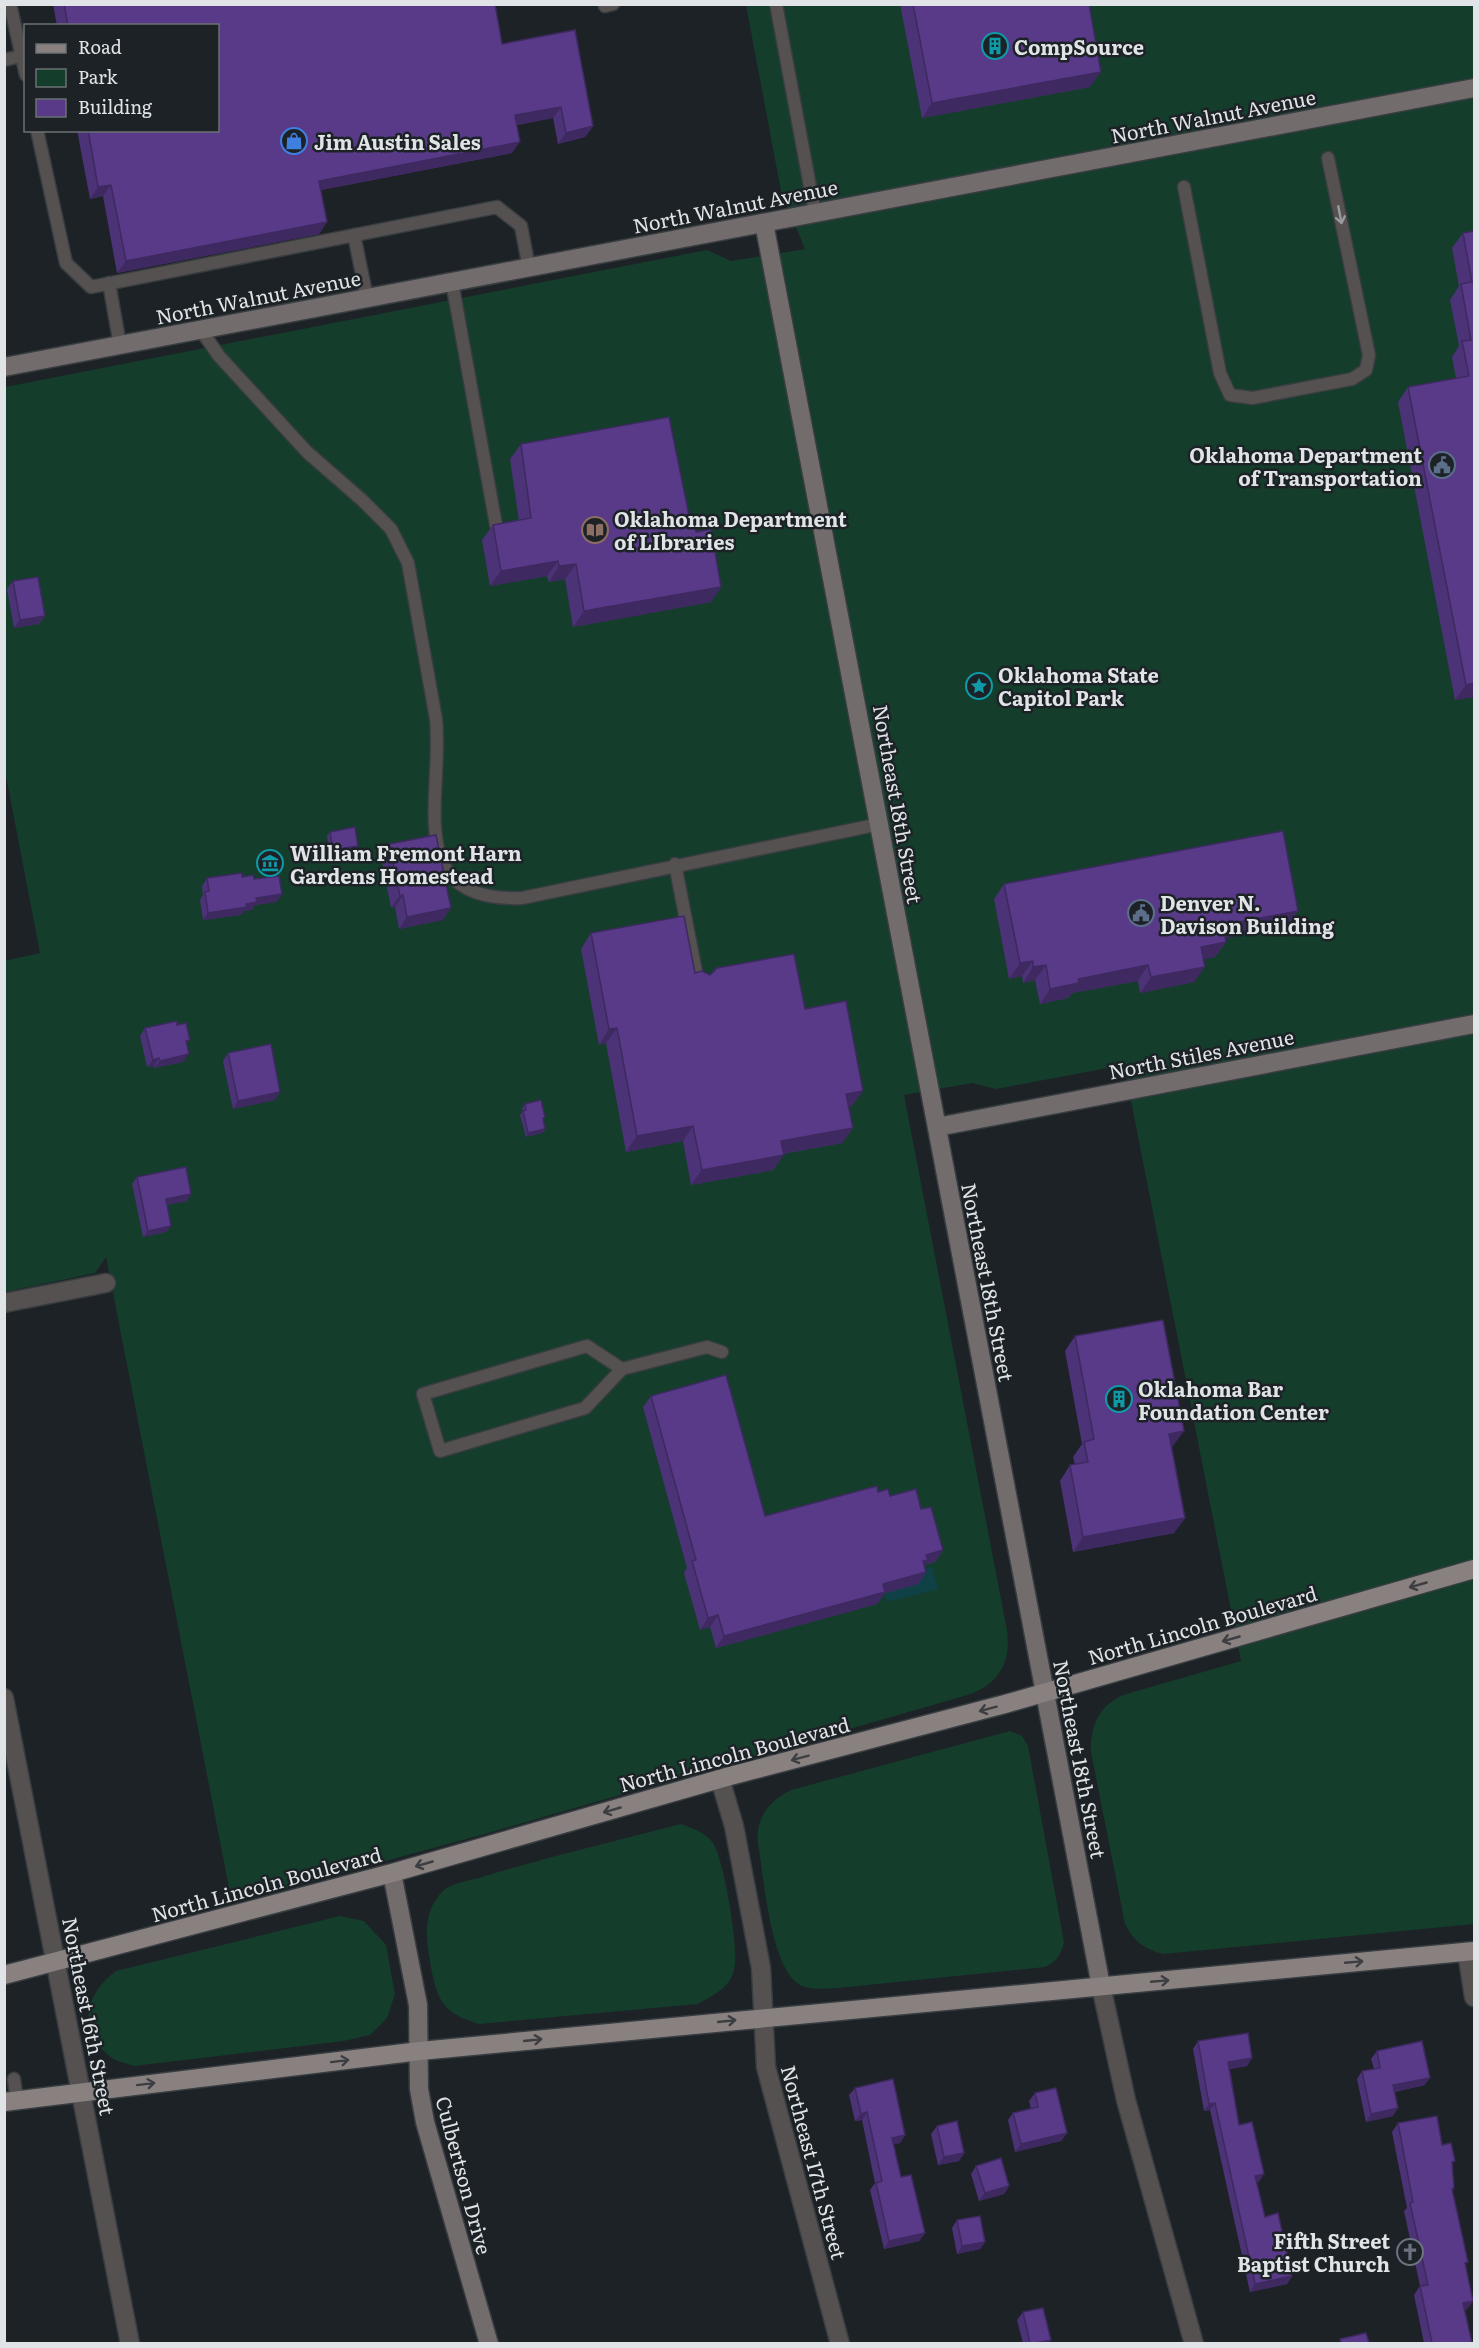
<svg xmlns="http://www.w3.org/2000/svg" width="1479" height="2348" viewBox="0 0 1479 2348" font-family="Literata,serif">
  <style>
    .green { fill: #143d2c }
    .water { fill: #104146 }
    .lines { fill: none; stroke-linecap: round; stroke-linejoin: round }
    .lane-casing { stroke: #383d41; stroke-width: 15 }
    .street-casing { stroke: #383d41; stroke-width: 21 }
    .secondary-casing { stroke: #383d41; stroke-width: 21 }
    .primary-casing { stroke: #383d41; stroke-width: 21 }
    .lane { stroke: #555151; stroke-width: 12 }
    .street { stroke: #555151; stroke-width: 18 }
    .secondary { stroke: #726c6c; stroke-width: 18 }
    .primary { stroke: #898180; stroke-width: 18 }
    .wall { fill: #4c3276 }
    .shaded-wall { fill: #3e2960 }
    .building { fill: #583a89; stroke: #3e2960; stroke-width: 1.5 }
    .oneway { stroke: #9a9a9c }
    .oneway2 { stroke: #3d3e41 }
    .labels { text-anchor: middle; dominant-baseline: central; stroke-width: 5; stroke-linejoin: round; paint-order: stroke }
    .poi-label { font-size: 20px; font-weight: bold; fill: #e0e4e7; stroke: #1d2226; text-anchor: start }
    .street-label { font-size: 20px; fill: #e0e4e7; stroke: #1d2226 }
  </style>
  <rect width="100%" height="100%" fill="#1d2226"/>
  <!-- green -->
  <path class="green" d="M746 5H1474V1924L1163 1954C1144 1949 1134 1941 1125 1924L1091 1752C1090 1726 1099 1706 1123 1695L1241 1661 1124 1065 996 1089 972 1083 904 1095 1007 1630C1011 1660 1001 1682 971 1694L481 1835 232 1903 106 1257 95 1273 5 1292 4 961 40 953 5 771V387L707 250 731 261 805 249 781 191Z
    M1010 1731 1022 1736 1028 1746 1064 1942C1061 1955 1057 1961 1045 1967L838 1988C826 1988 811 1991 800 1985 770 1968 764 1877 758 1844 755 1818 769 1801 791 1790Z
    M681 1824C692 1828 707 1833 713 1843 724 1860 740 1950 734 1970 730 1988 713 1995 698 2004L479 2024C445 2014 437 2002 431 1967 426 1940 421 1912 444 1890 452 1883 472 1880 482 1877 548 1857 615 1841 681 1824Z
    M340 1916 364 1921 386 1945 395 1994 387 2018 370 2035 344 2041 134 2066C126 2063 114 2061 108 2055 77 2028 85 1994 116 1971Z"/>
  <!-- water -->
  <path class="water" d="M932 1567 938 1589 887 1602 884 1592 914 1571Z"/>
  <g class="lines">
    <defs>
      <path id="lane" d="M10 4 26 75
        M776 4 815 213
        M605 6 613 4
        M4 60 21 56
        M37 130 66 263 91 287 497 207 521 226 529 268
        M1184 187 1220 373 1230 395 1253 398 1352 379 1366 370 1369 355 1328 158
        M354 235 367 298
        M452 282 496 525
        M109 283 120 345
        M201 330 219 356 307 452 362 500 391 529 408 563 436 719C444 796 400 903 522 898L880 824
        M675 864 698 982
        M622 1369 587 1346 423 1394 440 1451 585 1408 622 1369 707 1347 722 1352
        M14 2079 17 2100"/>
      <path id="street" d="M4 1303 106 1283
        M4 1698 130 2344
        M720 1779 734 1826 761 1968 766 2067 840 2344
        M1467 1952 1474 1997
        M1101 1986 1126 2100 1194 2344"/>
      <path id="secondary" d="M764 223 1101 1986
        M4 367 1474 88
        M937 1127 1474 1024
        M392 1873 418 2005 419 2089 425 2122 489 2344"/>
      <path id="primary" d="M4 1975 392 1873 730 1776 1005 1704 1474 1569
        M4 2102 420 2051 1474 1951"/>
    </defs>
    <!-- lane casing -->
    <use href="#lane" class="lane-casing"/>
    <!-- street casing -->
    <use href="#street" class="street-casing"/>
    <!-- secondary casing -->
    <use href="#secondary" class="secondary-casing"/>
    <!-- primary casing -->
    <use href="#primary" class="primary-casing"/>
    <!-- lane -->
    <use href="#lane" class="lane"/>
    <!-- street -->
    <use href="#street" class="street"/>
    <!-- secondary -->
    <use href="#secondary" class="secondary"/>
    <!-- primary -->
    <use href="#primary" class="primary"/>
  </g>
  <!-- wall -->
  <path class="wall" d="M53 4H495L502 44 593 126 585 137 558 144 553 118 517 125 512 153 321 190 327 222 319 234 117 273 103 196 90 199 77 130H218V26H57Z
    M900 4H1089L1090 87 922 118Z
    M1474 231V697L1455 700 1398 402 1408 387 1456 378 1452 357 1459 346 1450 300 1459 286 1452 248 1463 233Z
    M521 444 691 525 696 532 721 587 711 602 573 627 565 579 549 582 547 576 490 586 482 540 493 525 519 521 510 459Z
    M13 581 45 616 39 624 14 628 7 589Z
    M330 832 355 850 330 854 327 836Z
    M389 844 443 920 399 929 395 907 391 908 381 856Z
    M242 877 254 879 282 894 276 902 255 905 252 910 244 911 241 915 203 920 200 900 203 895 202 886 207 878Z
    M1004 884 1298 911 1287 926 1225 938 1226 942 1215 957 1203 959 1194 982 1140 993 1138 981 1072 993 1068 998 1040 1004 1035 980 1023 983 1022 976 1009 979 994 899Z
    M591 933 695 973 710 975 805 1009 863 1091 852 1106 849 1107 853 1128 842 1143 783 1154 773 1170 691 1185 683 1141 626 1152 606 1043 599 1045 581 949Z
    M177 1025 187 1045 183 1062 154 1068V1066L147 1067 140 1036 145 1028Z
    M228 1053 275 1100 233 1109 223 1061Z
    M525 1104 543 1119 545 1129 542 1133 526 1137 520 1115 523 1111 522 1108Z
    M137 1177 187 1201 167 1205 171 1226 166 1232 143 1237 132 1184Z
    M1075 1336 1173 1446 1171 1447 1185 1518 1174 1533 1073 1552 1060 1481 1070 1465H1075L1073 1457 1082 1444 1065 1351Z
    M651 1396 765 1516 878 1492 921 1509 943 1550 935 1562 924 1565 926 1572 918 1584 885 1593 877 1604 716 1648 710 1627 700 1630 684 1573 687 1568 643 1407Z
    M1198 2041 1252 2058 1247 2066 1230 2069 1239 2125 1259 2182H1257L1265 2217 1292 2276 1287 2284 1250 2292 1210 2110 1204 2111 1193 2049Z
    M1377 2051 1425 2085 1395 2092 1393 2116 1366 2122 1357 2079 1362 2071 1374 2069 1371 2059Z
    M855 2088 905 2135 900 2143 893 2144 901 2177 925 2233 919 2241 884 2249 870 2190 875 2183 862 2120 855 2121 849 2095Z
    M1035 2093 1067 2133 1061 2141 1015 2152 1008 2120 1013 2113 1031 2109 1029 2101Z
    M1398 2123 1442 2145 1452 2165 1454 2188 1452 2191 1465 2266 1473 2301 1467 2309 1465 2310 1472 2343H1424L1414 2295 1420 2286 1404 2211 1407 2208 1392 2132Z
    M937 2126 964 2153 959 2161 938 2165 931 2134Z
    M976 2166 1009 2186 1004 2194 979 2201 971 2174Z
    M957 2220 985 2242 980 2249 957 2254 952 2228Z
    M1023 2312 1051 2340 1048 2343H1023L1017 2320Z"/>
  <!-- shaded-wall -->
  <path class="shaded-wall" d="M1101 72 1090 87 922 118 932 103Z
    M561 107 553 118 507 126 515 115Z
    M593 126 585 137 558 144 566 133Z
    M520 142 512 153 311 192 319 181Z
    M111 185 103 196 90 199 98 187Z
    M327 222 319 234 117 273 126 261Z
    M558 561 547 576 490 586 501 571Z
    M576 564 565 579 549 582 559 566Z
    M721 587 711 602 573 627 584 611Z
    M45 616 39 624 14 628 20 620Z
    M1474 683V697L1455 700 1466 685Z
    M358 846 355 850 330 854 333 850Z
    M282 894 276 902 255 905 252 910 244 911 241 915 203 920 208 913 256 898Z
    M403 895 395 907 391 908 400 896Z
    M451 908 443 920 399 929 407 917Z
    M1298 911 1287 926 1212 941 1223 925Z
    M1226 942 1215 957 1190 962 1201 947Z
    M1033 961 1022 976 1009 979 1020 963Z
    M1046 965 1035 980 1023 983 1033 967Z
    M1148 965 1138 981 1072 993 1068 998 1040 1004 1050 989 1078 979Z
    M1205 967 1194 982 1140 993 1151 977Z
    M617 1028 606 1043 599 1045 609 1029Z
    M189 1054 183 1062 154 1068 160 1061Z
    M159 1058 154 1066 147 1067 153 1060Z
    M863 1091 852 1106 835 1109 846 1094Z
    M280 1092 275 1100 233 1109 238 1101Z
    M693 1126 683 1141 626 1152 637 1136Z
    M853 1128 842 1143 770 1156 781 1141Z
    M545 1129 542 1133 526 1137 528 1133Z
    M784 1155 773 1170 691 1185 702 1170Z
    M191 1194 187 1201 161 1206 166 1199Z
    M171 1226 166 1232 143 1237 148 1231Z
    M1184 1431 1173 1446 1158 1449 1169 1434Z
    M1185 1518 1174 1533 1073 1552 1083 1537Z
    M943 1550 935 1562 924 1565 915 1572 926 1555Z
    M926 1572 918 1584 885 1593 877 1604 716 1648 724 1636 883 1584Z
    M718 1615 710 1627 700 1630 708 1618Z
    M1252 2058 1247 2066 1223 2070 1228 2062Z
    M1430 2078 1425 2085 1388 2093 1393 2085Z
    M1215 2103 1210 2110 1204 2111 1209 2104Z
    M1398 2108 1393 2116 1366 2122 1371 2114Z
    M867 2112 862 2120 855 2121 861 2114Z
    M1067 2133 1061 2141 1015 2152 1021 2144Z
    M905 2135 900 2143 886 2146 892 2138Z
    M964 2153 959 2161 938 2165 944 2157Z
    M1264 2174 1259 2182 1250 2184 1255 2176Z
    M1009 2186 1004 2194 979 2201 985 2193Z
    M925 2233 919 2241 884 2249 889 2241Z
    M985 2242 980 2249 957 2254 962 2246Z
    M1292 2276 1287 2284 1250 2292 1255 2284Z
    M1473 2301 1467 2309 1457 2311 1463 2303Z
    M1051 2340 1048 2343H1035Z"/>
  <!-- building -->
  <path class="building" d="M64 4H495L502 44 575 30 593 126 566 133 561 107 515 115 520 142 319 181 327 222 126 261 111 185 98 187 88 130H218V26H68Z
    M913 4H1089L1101 72 932 103Z
    M1474 231V683L1466 685 1408 387 1469 376 1462 341 1471 340 1461 284 1472 282 1463 233Z
    M669 417 691 525 695 524 696 532 711 529 721 587 584 611 576 564 559 566 558 561 501 571 493 525 531 518 521 444Z
    M38 577 45 616 20 620 13 581Z
    M355 827 358 846 333 850 330 832Z
    M1283 831 1298 911 1223 925 1226 942 1201 947 1205 967 1151 977 1148 965 1078 979 1079 983 1050 989 1046 965 1033 967V961L1020 963 1004 884Z
    M436 835 451 908 407 917 403 895 400 896 389 844Z
    M242 873V877L253 875 254 879 279 876 282 894 256 898 257 902 246 904 247 907 208 913 205 892 209 891 207 878Z
    M684 916 695 973 702 971 710 975 717 968 794 954 805 1009 846 1001 863 1091 846 1094 853 1128 781 1141 784 1155 702 1170 693 1126 637 1136 617 1028 609 1029 591 933Z
    M177 1021V1025L186 1023 190 1040 186 1041 189 1054 160 1061 159 1058 153 1060 145 1028Z
    M271 1044 280 1092 238 1101 228 1053Z
    M541 1100 545 1117 543 1118 545 1129 528 1133 523 1111 526 1110 525 1104Z
    M186 1167 191 1194 166 1199 171 1226 148 1231 137 1177Z
    M1163 1320 1184 1431 1169 1434 1185 1518 1083 1537 1070 1465 1088 1462 1084 1442 1094 1439 1075 1336Z
    M726 1375 765 1516 877 1486 878 1492 888 1489 890 1496 916 1489 921 1509 931 1507 943 1550 926 1555 928 1560 923 1561 926 1572 883 1584 885 1592 724 1636 718 1615 708 1618 692 1561 696 1560 651 1396Z
    M1248 2033 1252 2058 1228 2062 1239 2125 1252 2122 1264 2174 1255 2176 1265 2217 1278 2213 1292 2276 1255 2284 1215 2103 1209 2104 1198 2041Z
    M1422 2041 1430 2078 1393 2085 1398 2108 1371 2114 1362 2071 1380 2068 1377 2051Z
    M893 2079 905 2135 892 2138 901 2177 911 2175 925 2233 889 2241 876 2183 882 2181 867 2112 861 2114 855 2088Z
    M1056 2088 1067 2133 1021 2144 1013 2113 1038 2107 1035 2093Z
    M1437 2116 1442 2145 1451 2143 1455 2161 1452 2162 1454 2188 1452 2189 1468 2262 1465 2263 1473 2301 1463 2303 1472 2343H1432L1420 2286 1428 2285 1410 2203 1413 2202 1398 2123Z
    M957 2121 964 2153 944 2157 937 2126Z
    M1001 2158 1009 2186 985 2193 976 2166Z
    M980 2216 985 2242 962 2246 957 2220Z
    M1043 2308 1051 2340 1035 2343H1030L1023 2312Z
    M1366 2333 1369 2343H1341L1340 2339Z"/>
  <!-- one-way arrows -->
  <defs><path id="oneway-shaft" d="M-6 0H5M1.5-3L5.5 0L1.5 3" fill="none" stroke-width="1.6" stroke-linecap="round" stroke-linejoin="round" transform="scale(1.5)"/></defs>
  <use class="oneway" href="#oneway-shaft" transform="translate(1340 215) rotate(79)"/>
  <g class="oneway2">
    <use href="#oneway-shaft" transform="translate(1418 1585) rotate(164)"/>
    <use href="#oneway-shaft" transform="translate(1231 1639) rotate(164)"/>
    <use href="#oneway-shaft" transform="translate(988 1709) rotate(165)"/>
    <use href="#oneway-shaft" transform="translate(800 1758) rotate(165)"/>
    <use href="#oneway-shaft" transform="translate(612 1810) rotate(164)"/>
    <use href="#oneway-shaft" transform="translate(424 1864) rotate(164)"/>
    <use href="#oneway-shaft" transform="translate(1354 1962) rotate(-5)"/>
    <use href="#oneway-shaft" transform="translate(1160 1981) rotate(-5)"/>
    <use href="#oneway-shaft" transform="translate(727 2021) rotate(-6)"/>
    <use href="#oneway-shaft" transform="translate(533 2040) rotate(-6)"/>
    <use href="#oneway-shaft" transform="translate(340 2061) rotate(-7)"/>
    <use href="#oneway-shaft" transform="translate(146 2084) rotate(-7)"/>
  </g>
  <!-- icons -->
  <defs>
    <symbol id="building-ring" viewBox="-11 -11 22 22"><circle r="9.5" fill="#1d2226" stroke="#0f9aa8" stroke-width="1.5"/><path d="M-4-6H4V6H1V3H-1V6H-4ZM-2.5-4.3h1.7v1.8h-1.7ZM.8-4.3h1.7v1.8H.8ZM-2.5-1h1.7V.8h-1.7ZM.8-1h1.7V.8H.8Z" fill="#0f9aa8"/></symbol>
    <symbol id="shop-ring" viewBox="-11 -11 22 22"><circle r="9.5" fill="#1d2226" stroke="#3f7fe0" stroke-width="1.5"/><path d="M-5-2.5h2.3a2.7 3.5 0 0 1 5.4 0H5L5.5 6h-11ZM-1.5-2.5h3a1.5 2.3 0 0 0-3 0Z" fill="#3f7fe0"/></symbol>
    <symbol id="civic-ring" viewBox="-11 -11 22 22"><circle r="9.5" fill="#1d2226" stroke="#5c6f8a" stroke-width="1.5"/><path d="M-.6-6.5H3V-4.5H.6V-3L4-1V1h2V6H-6V1h2V-1L-.6-3ZM-1.2 2.5V6h2.4V2.5Z" fill="#5c6f8a"/></symbol>
    <symbol id="library-ring" viewBox="-11 -11 22 22"><circle r="9.5" fill="#1d2226" stroke="#8d6e63" stroke-width="1.5"/><path d="M-6-4Q-3-5.5-.7-3.5V5Q-3 3-6 4ZM6-4Q3-5.5 .7-3.5V5Q3 3 6 4Z" fill="#8d6e63"/></symbol>
    <symbol id="sight-ring" viewBox="-11 -11 22 22"><circle r="9.5" fill="#1d2226" stroke="#0f9aa8" stroke-width="1.5"/><path d="M0-6L1.8-2.2L6-1.7L2.9 1.2L3.7 5.4L0 3.3L-3.7 5.4L-2.9 1.2L-6-1.7L-1.8-2.2Z" fill="#0f9aa8"/></symbol>
    <symbol id="museum-ring" viewBox="-11 -11 22 22"><circle r="9.5" fill="#1d2226" stroke="#0f9aa8" stroke-width="1.5"/><path d="M0-6L6-3V-2H-6V-3ZM-5-1h2V3h-2ZM-1-1h2V3h-2ZM3-1h2V3H3ZM-6 4H6V6H-6Z" fill="#0f9aa8"/></symbol>
    <symbol id="church-ring" viewBox="-11 -11 22 22"><circle r="9.5" fill="#1d2226" stroke="#6b7280" stroke-width="1.5"/><path d="M-1.2-6h2.4v3.5h3.3v2.4h-3.3V6h-2.4V-.1h-3.3v-2.4h3.3Z" fill="#6b7280"/></symbol>
  </defs>
  <g fill-rule="evenodd">
    <use href="#building-ring" x="980" y="31" width="30" height="30"/>
    <use href="#shop-ring" x="279" y="126" width="30" height="30"/>
    <use href="#civic-ring" x="1427" y="450" width="30" height="30"/>
    <use href="#library-ring" x="580" y="515" width="30" height="30"/>
    <use href="#sight-ring" x="964" y="671" width="30" height="30"/>
    <use href="#museum-ring" x="255" y="848" width="30" height="30"/>
    <use href="#civic-ring" x="1126" y="898" width="30" height="30"/>
    <use href="#building-ring" x="1104" y="1384" width="30" height="30"/>
    <use href="#church-ring" x="1395" y="2237" width="30" height="30"/>
  </g>
  <g class="labels">
    <!-- poi labels -->
    <g class="poi-label">
      <text x="1014" y="46">CompSource</text>
      <text x="314" y="141">Jim Austin Sales</text>
      <text x="1422" y="454" text-anchor="end">Oklahoma Department<tspan x="1422" dy="23">of Transportation</tspan></text>
      <text x="614" y="518">Oklahoma Department<tspan x="614" dy="23">of LIbraries</tspan></text>
      <text x="998" y="674">Oklahoma State<tspan x="998" dy="23">Capitol Park</tspan></text>
      <text x="290" y="852">William Fremont Harn<tspan x="290" dy="23">Gardens Homestead</tspan></text>
      <text x="1160" y="902">Denver N.<tspan x="1160" dy="23">Davison Building</tspan></text>
      <text x="1138" y="1388">Oklahoma Bar<tspan x="1138" dy="23">Foundation Center</tspan></text>
      <text x="1390" y="2240" text-anchor="end">Fifth Street<tspan x="1390" dy="23">Baptist Church</tspan></text>
    </g>
    <!-- street labels -->
    <g class="street-label">
      <text transform="translate(1213 115) rotate(-11)">North Walnut Avenue</text>
      <text transform="translate(735 205) rotate(-11)">North Walnut Avenue</text>
      <text transform="translate(258 296) rotate(-11)">North Walnut Avenue</text>
      <text transform="translate(899 804) rotate(80)">Northeast 18th Street</text>
      <text transform="translate(1201 1053) rotate(-11)">North Stiles Avenue</text>
      <text transform="translate(989 1282) rotate(79)">Northeast 18th Street</text>
      <text transform="translate(1202 1624) rotate(-16)">North Lincoln Boulevard</text>
      <text transform="translate(734 1753) rotate(-15)">North Lincoln Boulevard</text>
      <text transform="translate(1081 1759) rotate(79)">Northeast 18th Street</text>
      <text transform="translate(266 1883) rotate(-15)">North Lincoln Boulevard</text>
      <text transform="translate(90 2016) rotate(79)">Northeast 16th Street</text>
      <text transform="translate(815 2162) rotate(75)">Northeast 17th Street</text>
      <text transform="translate(465 2175) rotate(75)">Culbertson Drive</text>
    </g>
  </g>
  <!-- border -->
  <rect width="1479" height="2348" fill="none" stroke="#e0e4e7" stroke-width="12"/>
  <!-- legend -->
  <rect x="24" y="24" width="195" height="108" fill="#1d2226" stroke="#6b7073" stroke-width="1.5"/>
  <rect x="36" y="44" width="30" height="9" fill="#898180" stroke="#6b7073" stroke-width="1.5"/>
  <text x="78" y="54" font-size="18" fill="#e0e4e7">Road</text>
  <rect x="36" y="69" width="30" height="18" fill="#143d2c" stroke="#6b7073" stroke-width="1.5"/>
  <text x="78" y="84" font-size="18" fill="#e0e4e7">Park</text>
  <rect x="36" y="99" width="30" height="18" fill="#583a89" stroke="#6b7073" stroke-width="1.5"/>
  <text x="78" y="114" font-size="18" fill="#e0e4e7">Building</text>
</svg>
